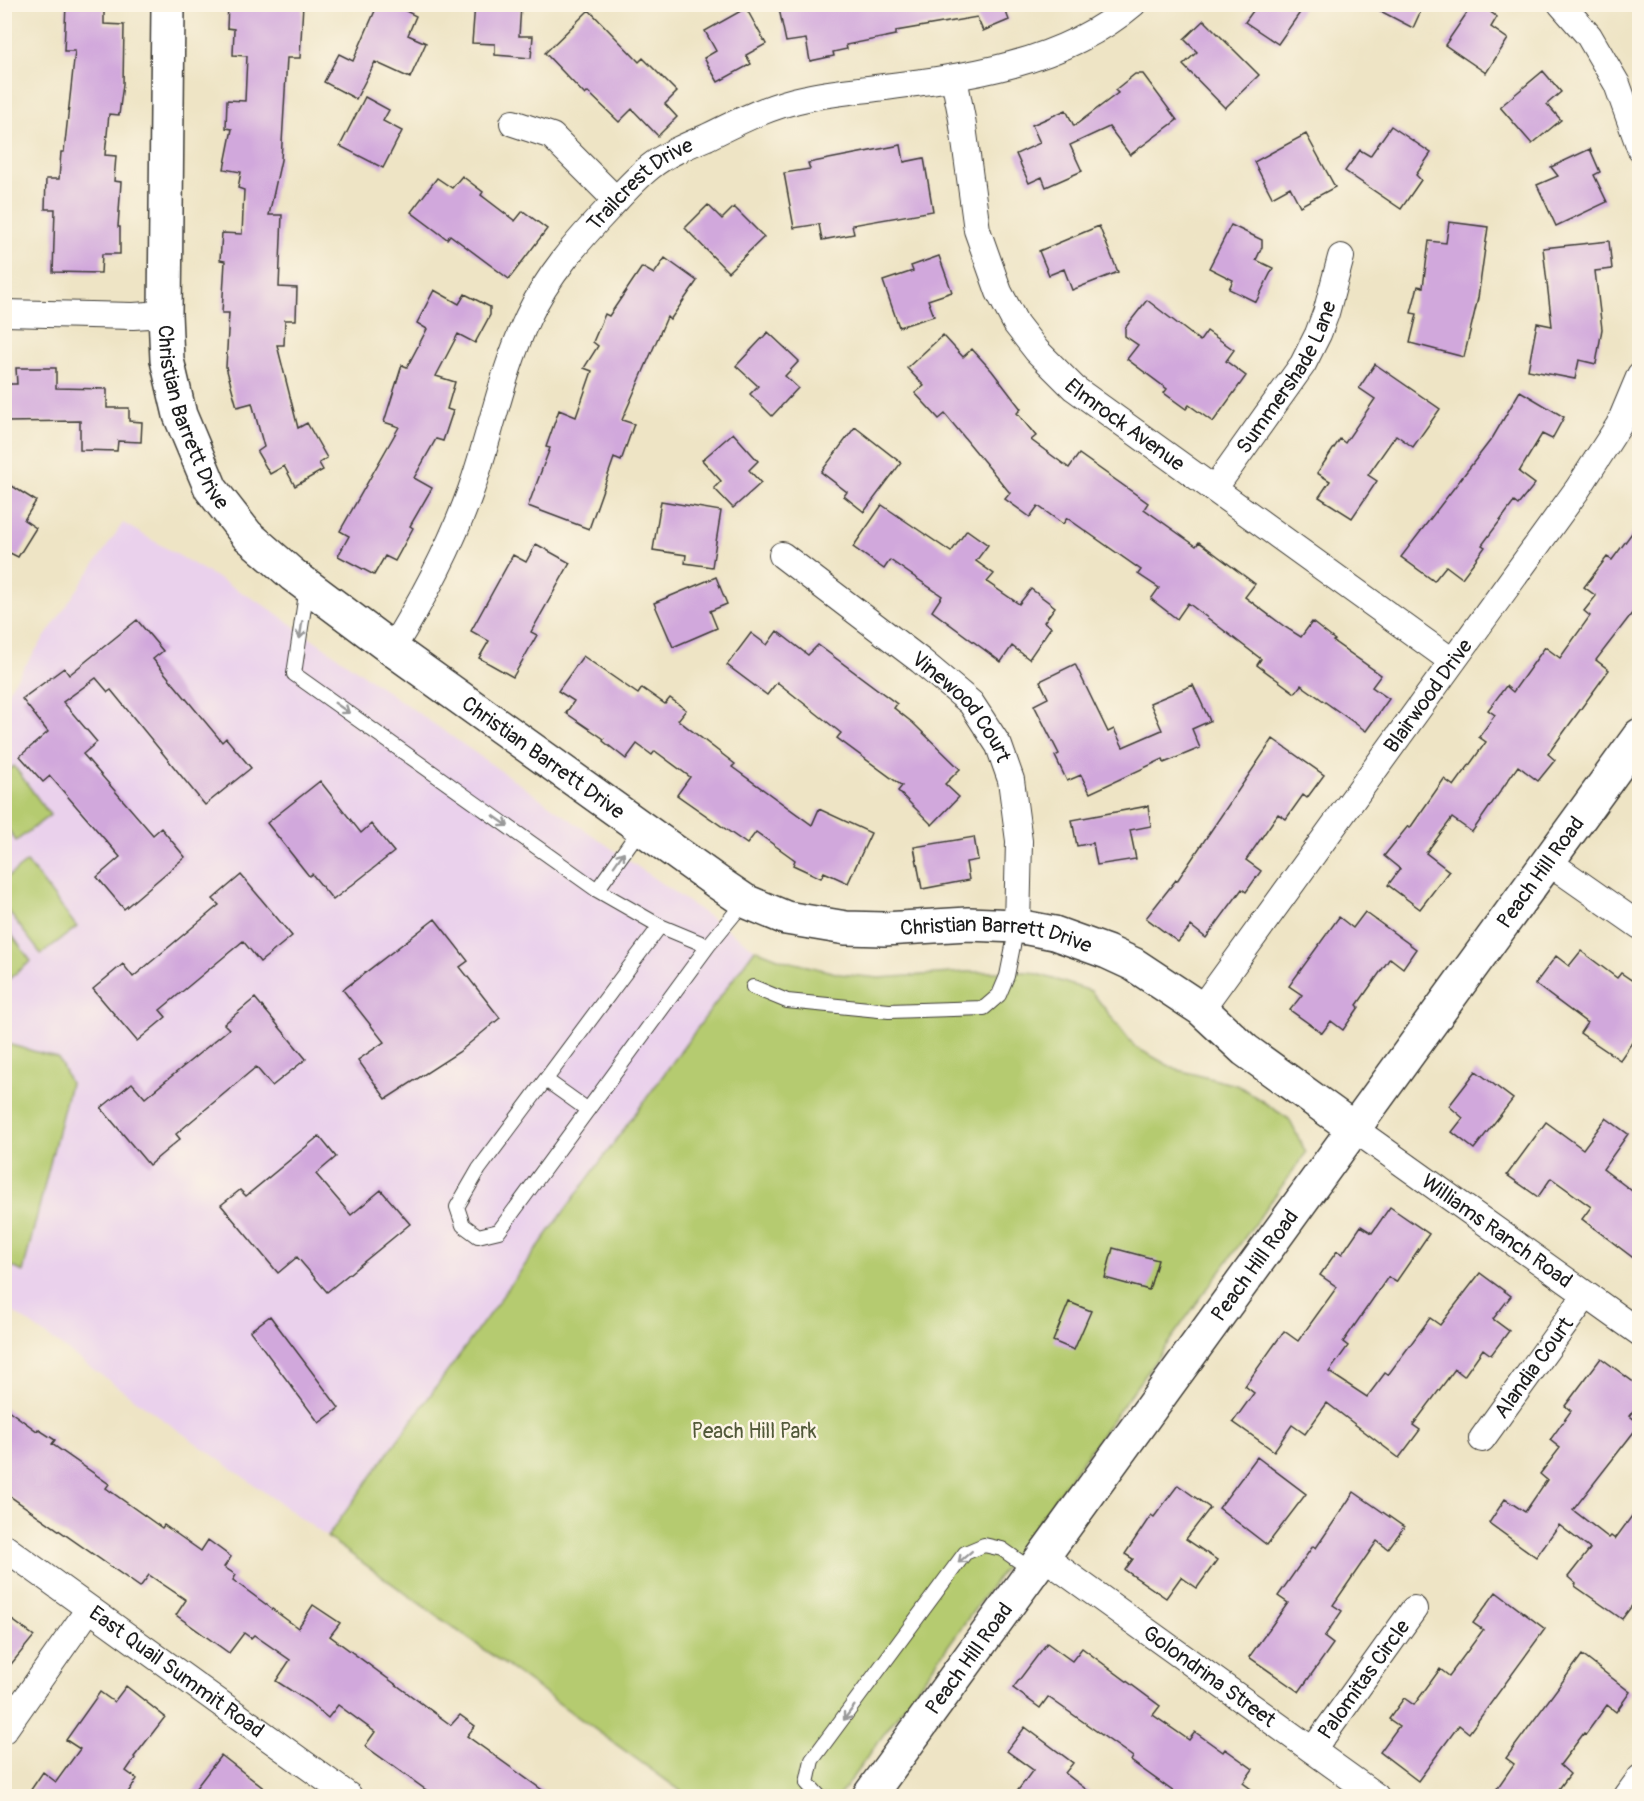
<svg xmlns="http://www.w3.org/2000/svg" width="1644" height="1801" viewBox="0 0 1644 1801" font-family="Pangolin,sans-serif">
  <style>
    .built { fill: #ead1ec }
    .green { fill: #b5cb70; stroke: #687446; stroke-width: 1.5 }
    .building { fill: #d1a8dc }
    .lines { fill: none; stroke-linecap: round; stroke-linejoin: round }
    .lane-casing { stroke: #3c3a35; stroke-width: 16 }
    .street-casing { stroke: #3c3a35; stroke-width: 28 }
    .secondary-casing { stroke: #3c3a35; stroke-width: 36 }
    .lane { stroke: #fff; stroke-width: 14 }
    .street { stroke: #fff; stroke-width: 26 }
    .secondary { stroke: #fff; stroke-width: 33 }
    .oneway { stroke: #999 }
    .labels { text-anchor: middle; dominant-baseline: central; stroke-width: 5; stroke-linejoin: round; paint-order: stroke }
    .street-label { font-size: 21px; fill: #1c1c1c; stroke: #fcf5e5 }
    .park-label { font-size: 21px; fill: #525939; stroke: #fcf5e5 }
  </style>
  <rect width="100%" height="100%" fill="#fcf5e5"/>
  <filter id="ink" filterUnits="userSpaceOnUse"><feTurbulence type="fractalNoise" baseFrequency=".0167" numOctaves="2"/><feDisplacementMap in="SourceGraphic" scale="12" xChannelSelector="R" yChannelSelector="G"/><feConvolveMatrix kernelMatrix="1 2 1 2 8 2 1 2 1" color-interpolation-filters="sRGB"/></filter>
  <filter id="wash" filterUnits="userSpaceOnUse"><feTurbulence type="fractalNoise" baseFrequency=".008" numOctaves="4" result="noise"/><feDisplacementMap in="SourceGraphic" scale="24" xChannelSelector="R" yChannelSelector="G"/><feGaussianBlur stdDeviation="1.35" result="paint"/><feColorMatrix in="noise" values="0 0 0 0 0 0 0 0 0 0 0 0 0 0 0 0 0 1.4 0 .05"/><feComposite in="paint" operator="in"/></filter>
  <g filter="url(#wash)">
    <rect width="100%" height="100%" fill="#eee4c5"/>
    <!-- built -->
    <path class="built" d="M123 523 267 607 755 949 327 1537 5 1306V695Z"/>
    <!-- green -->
    <path class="green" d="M14 766 50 815 16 841 5 825V773Z
      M27 862 77 927 41 954 5 907V879Z
      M5 926 31 961 5 982Z
      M755 949 783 960 840 974 879 978 966 972H1031L1091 991 1135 1047 1175 1069 1239 1086 1289 1119 1306 1153 839 1796H688L327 1537Z
      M4 1043 58 1058 70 1083 23 1272 5 1263Z"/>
    <g id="blocks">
      <!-- building -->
      <path class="building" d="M66 4H104V24L124 25 123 84 119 115 109 114 105 155 116 156 114 181 121 182 118 227H120V254H102L101 273 53 272 55 209H45L46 179H59L61 152H64L75 51H64Z
        M228 4H303L300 58H287L281 160 269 215H282L279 287 297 288 296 320H285L284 345H277L298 428 307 423 327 458 319 463 323 470 295 486 284 466 270 474 257 452 264 447 252 403 237 407 226 367 229 313H222L225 261 220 260 222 233 242 234 244 190 238 188 241 172 224 169 232 129 226 128 227 100 245 101 247 56 233 55 234 29 227 28Z
        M378 4H392L416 16 408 35 426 43 410 78 375 62 356 99 324 82 339 54 353 61Z
        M475 4 521 6 519 36H533L531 58 495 55V44L472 43Z
        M778 4H1003L1009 20 983 31 977 17 896 31V35L846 45 847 49 833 52 834 56 810 61 806 39 786 42Z
        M1258 4H1306L1278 44 1245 22Z
        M1367 4H1424L1413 28Z
        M1473 4H1480L1497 17 1491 27 1508 39 1486 73 1445 45Z
        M746 8 766 44 746 55 751 64 718 82 704 58 716 51 705 31Z
        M589 10 639 62 643 58 677 92 665 104 677 117 658 136 632 109 619 122 588 92 585 95 545 53Z
        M1204 20 1259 75 1225 108 1183 65 1197 52 1184 39Z
        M1543 71 1561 92 1547 104 1561 120 1532 144 1500 107Z
        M1135 74H1143L1177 120 1130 155 1109 127 1070 145 1082 171 1046 187 1042 177 1029 183 1016 154 1040 143 1032 125 1066 110 1074 126 1118 93 1115 90Z
        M365 97 389 110 383 121 402 131 383 168 340 146Z
        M1391 126 1431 153 1416 175 1421 180 1401 209 1345 171 1360 150 1370 156Z
        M1306 134 1335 187 1300 206 1290 187 1272 197 1254 162Z
        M901 145 904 162 924 158 933 211 852 225 854 234 822 240 819 224 794 228 784 173 810 169 808 163Z
        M1590 149 1600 172 1594 175 1607 202 1556 226 1537 185 1558 176 1551 167Z
        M462 176 483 192 481 195 515 221 523 211 547 229 509 279 450 235 447 239 411 212 437 178 452 188Z
        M708 205 722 219 734 207 764 237 728 272 685 228Z
        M1449 222 1488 227 1478 298 1464 357 1410 343 1417 314 1411 313 1418 286 1423 287 1429 241 1446 243Z
        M1231 225 1262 240V247L1256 260 1273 268 1256 302 1229 289 1233 280 1209 268Z
        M1099 226 1118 272 1072 290 1064 269 1049 275 1039 251Z
        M1609 241 1612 269 1595 271 1602 329 1596 364 1579 360 1575 379 1528 370 1537 323 1552 326 1543 248Z
        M939 256 952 292 928 300 934 316 899 327 883 281 913 271 911 266Z
        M665 258 697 281 670 320 667 317 622 420 634 424 621 461 614 458 589 529 528 506 550 448 546 447 559 410 576 417 592 371 584 368 598 346 593 342 605 314 609 316 642 267 654 274Z
        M434 290 459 304 465 294 490 307V315L475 343 458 334 436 376 455 382 447 409 453 411 443 441 436 439 414 478 432 488 410 526 413 528 395 561 385 556 374 575 338 556 349 536 340 531 399 427 384 422 402 365 407 367 427 329 417 323Z
        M1147 300 1200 341 1207 331 1234 350 1226 361 1246 376 1213 422 1189 405 1186 409 1164 393 1167 389 1127 359 1138 345 1125 336V328Z
        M768 332 799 361 785 376 798 388 772 416 750 394 758 386 736 366Z
        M943 335 963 357 972 349 992 371 1021 409 1017 413 1036 436 1031 440 1069 468 1079 454 1148 503 1144 509 1196 546 1199 542 1255 584 1245 597 1285 627 1301 637 1312 622 1335 640 1333 641 1381 675 1372 687 1389 699 1366 731 1301 685 1295 693 1257 665 1261 659 1188 603 1177 619 1151 599 1159 588 1138 574 1141 570 1067 518 1063 524 1038 506 1030 517 1005 499 1010 493 945 414 939 419 915 393 924 386 907 368Z
        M1375 364 1440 409 1413 447 1396 435 1368 475 1377 481 1352 518 1319 497 1330 481 1317 473 1340 439 1345 443 1375 399 1359 388Z
        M16 368H56V388L107 389V408H129V421L142 422 141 442 118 441 117 451 80 450V421L4 422V384H17Z
        M1520 391 1564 417 1552 439 1542 434 1519 472 1535 484 1518 505 1514 502 1482 545 1485 547 1462 578 1446 566 1434 581 1401 557 1493 437Z
        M855 427 901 463 864 512 844 496 847 492 821 472Z
        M733 433 758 461 749 470 761 483 733 508 714 488 721 481 702 460Z
        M4 481 36 501 24 520 36 528 18 557 4 550Z
        M661 501 721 511 712 567 685 563 686 555 653 550Z
        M882 505 951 552 967 530 988 545 976 561 994 574 987 582 1019 604 1031 589 1055 607 1044 622 1051 627 1029 659 1012 646 1001 662 932 611 942 596 890 560 884 569 853 547Z
        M1640 522V603L1596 660 1609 670 1548 754 1555 760 1538 781 1518 766 1472 832 1452 818 1426 853 1449 871 1420 909 1388 885 1400 869 1384 856 1408 826 1410 828 1444 779 1454 786 1486 742 1479 737 1495 715 1488 710 1506 686 1513 692 1545 647 1560 658 1590 616 1584 611 1596 596 1584 587 1607 557 1612 560Z
        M536 544 570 563 531 632 537 635 513 677 479 658 489 641 471 631 513 555 526 562Z
        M716 577 727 604 710 611 717 628 673 647 654 603Z
        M137 620 163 651 153 659 222 742 226 738 251 768 205 805 111 690 108 692 96 678 63 702 97 742 83 754 153 835 161 828 185 857 124 909 97 877 120 857 50 776 43 782 20 756 48 732 22 699 64 668 69 675Z
        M777 631 808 655 818 645 897 704 894 708 913 723 960 769 945 784 959 797 932 825 898 791 902 786 837 738 841 733 777 682 767 695 727 665 751 633 767 645Z
        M583 656 638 694 642 688 665 704 670 698 686 710 678 720 735 764 732 767 812 825 819 809 871 833 848 883 824 872 821 878 793 865 795 860 756 832 747 844 677 795 690 777 655 751 652 755 637 744 626 759 603 741 604 739 566 713 574 701 558 691Z
        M1075 664 1108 732 1114 729 1123 747 1162 730 1150 703 1193 685 1210 721 1192 729 1200 748 1164 763 1163 759 1090 793 1081 775 1067 781 1055 756 1059 754 1034 705 1048 698 1040 681Z
        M1273 739 1324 775 1307 798 1303 795 1286 819 1278 814 1246 860 1261 871 1246 892 1242 889 1206 938 1191 926 1178 942 1146 918 1176 880 1177 881Z
        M320 781 361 833 371 824 394 852 333 900 312 874 309 876 267 823Z
        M1148 806 1151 826 1130 830 1136 859 1097 865 1093 843 1077 846 1072 820Z
        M974 837 978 860 966 862 969 880 922 889 914 847Z
        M241 875 292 936 260 962 243 941 160 1010 166 1017 137 1041 93 989 123 964 133 977 219 905 213 899Z
        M1365 912 1416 949 1403 968 1390 958 1357 1005 1359 1007 1343 1030 1331 1021 1322 1033 1290 1010 1302 995 1289 986 1339 917 1353 928Z
        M435 919 468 961 460 967 500 1018 459 1052 386 1099 358 1060 384 1042 343 990Z
        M1581 951 1617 978 1621 973 1640 986V1031L1620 1060 1580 1033 1587 1023 1535 984 1556 956 1569 966Z
        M255 998 306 1059 272 1086 256 1067 176 1134 180 1139 149 1165 101 1108 132 1083 145 1098 229 1029 224 1024Z
        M1476 1071 1513 1099 1474 1149 1452 1132 1463 1118 1449 1106Z
        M1606 1118 1628 1134 1603 1169 1640 1197V1263L1582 1219 1591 1207 1551 1178 1538 1197 1507 1175 1546 1122 1583 1149Z
        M319 1136 336 1157 316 1174 351 1215 381 1190 410 1224 327 1292 297 1257 278 1273 221 1205 240 1190 246 1196Z
        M1390 1207 1429 1234 1396 1282 1388 1277 1343 1342 1348 1346 1329 1372 1367 1397 1385 1373 1388 1375 1430 1318 1440 1325 1480 1273 1511 1296 1493 1319 1509 1331 1491 1355 1483 1349 1464 1376 1455 1369 1413 1425 1420 1430 1399 1458 1327 1403 1305 1434 1292 1425 1274 1451 1233 1422 1254 1393 1245 1386 1284 1331 1298 1341 1337 1287 1320 1275 1337 1251 1342 1254 1361 1226 1372 1233Z
        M1113 1248 1158 1260 1149 1290 1105 1278Z
        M1069 1302 1091 1311 1074 1350 1053 1341Z
        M270 1316 339 1408 319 1423 250 1331Z
        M1601 1358 1640 1387V1403L1630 1416 1640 1424 1573 1510 1609 1538 1611 1536 1615 1539 1640 1505V1595L1622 1619 1575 1586 1576 1584 1568 1577 1590 1549 1559 1525 1536 1557 1489 1523 1505 1499 1525 1512 1547 1480 1540 1474 1560 1448 1550 1440 1571 1411 1565 1406Z
        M4 1407 37 1431 38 1429 55 1440 52 1444 109 1484 106 1488 162 1528 164 1525 201 1551 208 1540 231 1557 224 1567 236 1575 233 1580 298 1628 313 1605 340 1623 330 1636 451 1725 460 1715 475 1726 467 1736 552 1797H436L365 1746 375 1732 338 1705 328 1718 309 1702 276 1681 290 1660 254 1635 251 1638 244 1633 229 1653 176 1615 186 1600 149 1575 140 1587 4 1492Z
        M1257 1457 1306 1494 1267 1545 1219 1508Z
        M1178 1485 1210 1508 1186 1539 1217 1560 1197 1588 1181 1577 1166 1598 1125 1570 1133 1559 1125 1554 1151 1515 1154 1517Z
        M1354 1492 1404 1527 1388 1549 1377 1541 1333 1605 1342 1611 1324 1637 1333 1644 1299 1692 1249 1657 1288 1603 1278 1596 1313 1546 1316 1548Z
        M1496 1592 1545 1629 1469 1733 1459 1725 1418 1781 1380 1752 1399 1726 1389 1719 1404 1698 1414 1705 1440 1669 1449 1676 1483 1630 1473 1623Z
        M4 1614 34 1636 4 1673Z
        M1047 1643 1072 1661 1082 1648 1160 1706 1153 1715 1189 1740 1195 1732 1223 1752 1225 1749 1253 1769 1243 1783 1262 1797H1181L1131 1761 1133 1757 1048 1697 1040 1708 1013 1688Z
        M1582 1655 1630 1692 1616 1712 1607 1705 1586 1734 1584 1733 1560 1765 1570 1774 1553 1797H1491L1514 1764 1506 1758Z
        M126 1686 165 1717 134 1757 135 1758 126 1771 137 1779 125 1797H26L43 1772 56 1782 80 1749 66 1740 100 1692 114 1702Z
        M1025 1727 1073 1763 1065 1773 1096 1797H1013L1033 1770 1007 1751Z
        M221 1755 275 1797H189Z"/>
    </g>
  </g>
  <g filter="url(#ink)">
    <use href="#blocks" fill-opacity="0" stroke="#3c3a35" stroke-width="1.5"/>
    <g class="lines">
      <defs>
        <path id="lane" d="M307 587 294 674 597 890 660 926
          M597 890 641 828
          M708 946 660 926 479 1169 457 1207 463 1225 478 1236 499 1231 708 946 745 901
          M753 987 787 1001 889 1011 984 1008 999 995 1007 976 1017 926
          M546 1080 588 1110
          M819 1796 807 1783 812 1760 965 1553 984 1545 1002 1549 1033 1571"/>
        <g id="street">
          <path d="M1561 4 1589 36 1617 84 1640 148"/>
          <path id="s1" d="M954 78 962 119 977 230 999 292 1016 324 1037 351 1074 388 1452 661"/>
          <path d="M513 123 552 136 616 200"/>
          <path d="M4 313 133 316 165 314"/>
          <path id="s2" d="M1214 489 1303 364 1318 334 1326 313 1341 257"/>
          <path id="s3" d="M782 555 921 661 971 703 999 746 1011 780 1019 841 1017 926"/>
          <path id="s4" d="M392 649C423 599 451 546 471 490 491 433 502 372 528 317 548 275 577 242 608 209 621 195 635 179 650 167 666 154 688 145 707 137 739 121 771 105 807 98 829 93 853 91 876 88 965 77 1062 65 1133 4"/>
          <path d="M1547 861 1640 926"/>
          <path id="s5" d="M1201 1009 1577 490 1619 425 1640 375"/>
          <path id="s6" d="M1353 1128 1640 1333"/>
          <path id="s7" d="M1482 1439 1586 1295"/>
          <path id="s8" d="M4 1547 349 1796"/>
          <path id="s9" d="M1044 1557 1376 1796"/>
          <path d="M4 1730 89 1609"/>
          <path id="s10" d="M1313 1750 1414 1609"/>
          <path d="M1627 1796 1640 1778"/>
        </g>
        <g id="secondary">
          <path id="s11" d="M168 4 165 314 167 360 180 415 211 489 247 535 293 575 392 649 717 882 745 901 786 918 846 928 884 929 968 924 1017 926 1054 933 1107 952 1133 964 1201 1009 1245 1050 1353 1128"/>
          <path id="s12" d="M869 1796 1640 735"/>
        </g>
      </defs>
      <!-- lane casing -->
      <use href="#lane" class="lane-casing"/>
      <!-- street casing -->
      <use href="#street" class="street-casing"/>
      <!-- secondary casing -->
      <use href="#secondary" class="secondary-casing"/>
      <!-- lane -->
      <use href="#lane" class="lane"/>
      <!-- street -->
      <use href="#street" class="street"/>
      <!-- secondary -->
      <use href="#secondary" class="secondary"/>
    </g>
    <!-- one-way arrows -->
    <defs><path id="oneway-shaft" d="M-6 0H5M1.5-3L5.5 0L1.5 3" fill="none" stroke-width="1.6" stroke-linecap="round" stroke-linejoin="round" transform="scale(1.5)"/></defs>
    <g class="oneway">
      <use href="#oneway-shaft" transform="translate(301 630) rotate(98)"/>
      <use href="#oneway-shaft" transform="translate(342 708) rotate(35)"/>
      <use href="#oneway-shaft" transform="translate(501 821) rotate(35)"/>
      <use href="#oneway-shaft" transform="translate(619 859) rotate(-55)"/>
      <use href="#oneway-shaft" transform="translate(965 1557) rotate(139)"/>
      <use href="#oneway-shaft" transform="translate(849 1713) rotate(127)"/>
    </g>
  </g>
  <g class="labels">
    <!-- street labels -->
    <g class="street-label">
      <text stroke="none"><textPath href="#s4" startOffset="536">Trailcrest Drive</textPath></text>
      <text stroke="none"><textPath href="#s2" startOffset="134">Summershade Lane</textPath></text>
      <text stroke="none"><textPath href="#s11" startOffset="418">Christian Barrett Drive</textPath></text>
      <text stroke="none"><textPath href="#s1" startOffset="405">Elmrock Avenue</textPath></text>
      <text stroke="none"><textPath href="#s5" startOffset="387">Blairwood Drive</textPath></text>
      <text stroke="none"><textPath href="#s3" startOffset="237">Vinewood Court</textPath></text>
      <text stroke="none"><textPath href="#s11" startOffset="922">Christian Barrett Drive</textPath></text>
      <text stroke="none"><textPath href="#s12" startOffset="1142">Peach Hill Road</textPath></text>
      <text stroke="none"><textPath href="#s11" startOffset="1426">Christian Barrett Drive</textPath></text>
      <text stroke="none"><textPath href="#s6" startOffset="177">Williams Ranch Road</textPath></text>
      <text stroke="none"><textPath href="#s12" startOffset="656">Peach Hill Road</textPath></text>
      <text stroke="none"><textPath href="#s7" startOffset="88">Alandia Court</textPath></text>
      <text stroke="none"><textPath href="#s12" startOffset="170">Peach Hill Road</textPath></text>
      <text stroke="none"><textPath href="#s8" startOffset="213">East Quail Summit Road</textPath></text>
      <text stroke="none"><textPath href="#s9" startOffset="204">Golondrina Street</textPath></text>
      <text stroke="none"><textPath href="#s10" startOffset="87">Palomitas Circle</textPath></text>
    </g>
    <!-- park labels -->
    <g class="park-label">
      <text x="754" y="1431">Peach Hill Park</text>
    </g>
  </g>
  <!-- margin -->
  <rect width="1644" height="1801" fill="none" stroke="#fcf5e5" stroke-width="24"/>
</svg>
